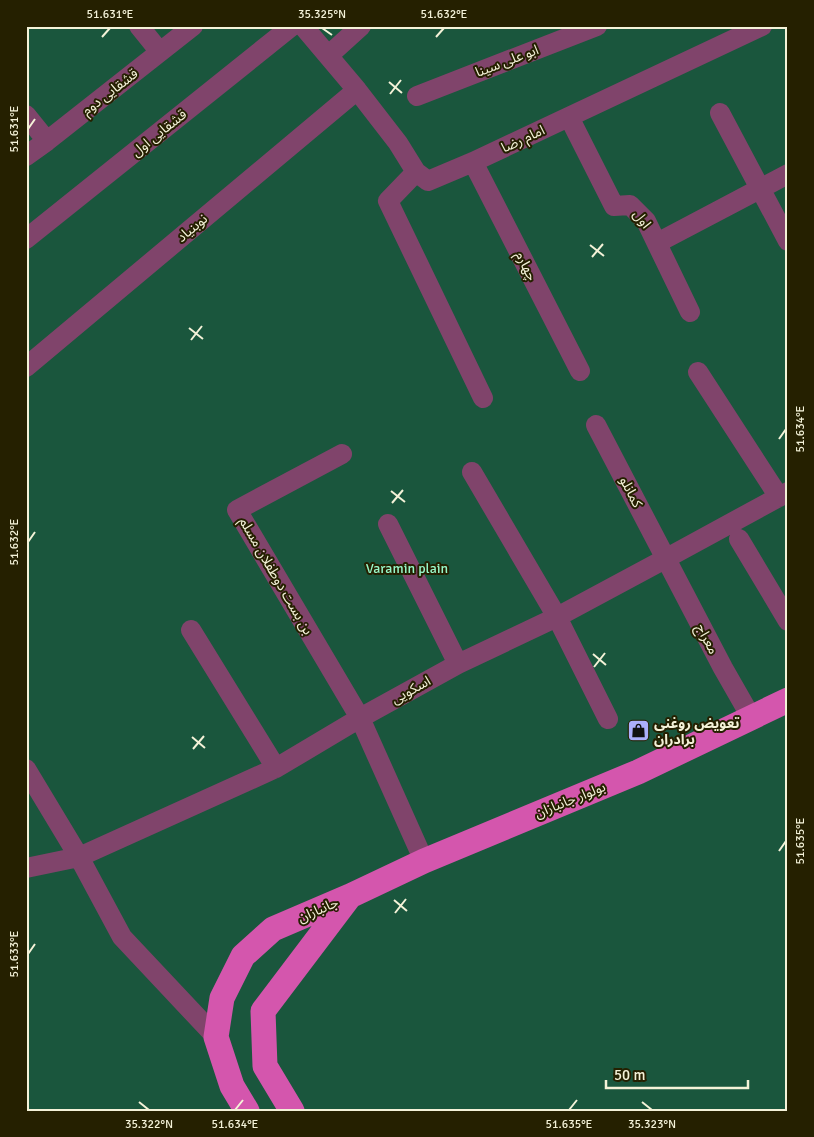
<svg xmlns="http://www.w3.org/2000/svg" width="814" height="1137" viewBox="0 0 814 1137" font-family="Signika,'Noto Sans Arabic',sans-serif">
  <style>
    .park { fill: #1a563d }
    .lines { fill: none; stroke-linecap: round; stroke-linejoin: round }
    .minor { stroke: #80446b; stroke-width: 20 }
    .major { stroke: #d456ad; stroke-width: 25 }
    .ticks { fill: none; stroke: #f4f2d8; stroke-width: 2 }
    .labels { text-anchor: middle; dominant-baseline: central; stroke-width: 4; stroke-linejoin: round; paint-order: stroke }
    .street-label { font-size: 14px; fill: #f4f2d8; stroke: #252000 }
    .park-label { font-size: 14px; fill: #98f8c9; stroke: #252000 }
    .poi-label { font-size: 14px; font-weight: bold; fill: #f4f2d8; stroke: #252000; text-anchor: start }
    .neatline { fill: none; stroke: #f4f2d8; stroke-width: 2 }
    .ticks-label { font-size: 12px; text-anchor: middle; fill: #f4f2d8 }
  </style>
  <rect width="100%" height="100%" fill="#2f2a05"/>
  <!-- park -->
  <path class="park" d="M26 26H788V1111H26Z"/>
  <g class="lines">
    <!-- minor -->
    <path class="minor" d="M139 26 160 52
      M303 26 357 90 398 143 416 172 428 181 473 162 762 26
      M329 55 361 26
      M417 96 597 26
      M720 113 788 241
      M26 115 47 141
      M569 117 614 206 630 205 646 221 690 312
      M26 156 47 141 193 26
      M473 162 580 371
      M416 172 388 201 483 398
      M26 239 292 26
      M657 243 788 174
      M26 367 357 90
      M698 372 779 497
      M596 425 723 668 751 717
      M342 454 237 510 360 718 424 861
      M472 472 557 617 608 719
      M388 524 458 664
      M739 539 788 621
      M191 630 276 768
      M26 769 79 857 122 937 216 1037
      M26 868 79 857 276 768 360 718 458 664 557 617 665 559 788 492"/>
    <!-- major -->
    <path class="major" d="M350 896 424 861 638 772 788 700
      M247 1111 232 1086 216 1037 222 998 243 956 273 929 350 896 263 1011 265 1066 292 1111"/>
  </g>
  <!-- ticks -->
  <path class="ticks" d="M322 28 332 35M102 37 110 28M436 37 444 28M389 82 402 93M390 94 401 80M28 129 35 119M590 245 604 256M592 257 603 244M189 328 203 339M191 340 202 326M779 439 786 429M391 491 405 502M392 503 403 490M28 542 35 532M593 654 606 665M594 667 605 653M192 737 205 748M193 749 204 736M779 851 786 841M394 900 407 911M395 913 406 899M28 954 35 944M139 1102 149 1110M642 1102 652 1110M235 1110 243 1100M569 1110 577 1100"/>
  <!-- icons -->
  <defs>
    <symbol id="shop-square" viewBox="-11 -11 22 22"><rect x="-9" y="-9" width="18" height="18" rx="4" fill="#acaffb" stroke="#252000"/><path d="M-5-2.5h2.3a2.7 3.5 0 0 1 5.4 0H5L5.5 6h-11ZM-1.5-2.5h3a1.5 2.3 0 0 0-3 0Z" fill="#111"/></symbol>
  </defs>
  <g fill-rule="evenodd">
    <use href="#shop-square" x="626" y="718" width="25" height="25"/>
  </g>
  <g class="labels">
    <!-- street labels -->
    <g class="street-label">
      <text transform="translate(507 61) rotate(-21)">ابو علی سینا</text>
      <text transform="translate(110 92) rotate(-38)">قشقایی دوم</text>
      <text transform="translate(159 133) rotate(-39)">قشقایی اول</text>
      <text transform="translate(523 139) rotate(-25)">امام رضا</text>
      <text transform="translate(642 219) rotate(53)">اول</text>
      <text transform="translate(192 228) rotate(-40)">نوبنیاد</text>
      <text transform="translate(526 266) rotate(63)">چهارم</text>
      <text transform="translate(631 492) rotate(63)">کمانلو</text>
      <text transform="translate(276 576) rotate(60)">بن بست دوطفلان مسلم</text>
      <text transform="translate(707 639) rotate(62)">معراج</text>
      <text transform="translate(411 690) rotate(-29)">اسکویی</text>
      <text transform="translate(570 800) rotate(-22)">بولوار جانبازان</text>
      <text transform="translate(318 910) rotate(-23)">جانبازان</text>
    </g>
    <!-- park labels -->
    <g class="park-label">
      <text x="407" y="568">Varamin plain</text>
    </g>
    <!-- poi labels -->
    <g class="poi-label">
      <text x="654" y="723">تعویض روغنی<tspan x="654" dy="16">برادران</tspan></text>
    </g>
  </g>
  <!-- border -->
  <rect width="814" height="1137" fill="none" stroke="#252000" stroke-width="55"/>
  <!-- scale -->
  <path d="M606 1080v8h142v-8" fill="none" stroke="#f4f2d8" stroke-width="2.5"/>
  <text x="614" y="1080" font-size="15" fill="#f4f2d8" stroke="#252000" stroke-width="4" paint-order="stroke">50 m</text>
  <rect x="28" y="28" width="758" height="1082" class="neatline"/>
  <g class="ticks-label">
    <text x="110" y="18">51.631°E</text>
    <text x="322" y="18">35.325°N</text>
    <text x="444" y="18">51.632°E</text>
    <text transform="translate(14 129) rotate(-90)" y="4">51.631°E</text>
    <text transform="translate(800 429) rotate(-90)" y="4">51.634°E</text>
    <text transform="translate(14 542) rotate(-90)" y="4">51.632°E</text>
    <text transform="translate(800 841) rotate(-90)" y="4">51.635°E</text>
    <text transform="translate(14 954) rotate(-90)" y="4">51.633°E</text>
    <text x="149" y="1128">35.322°N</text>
    <text x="235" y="1128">51.634°E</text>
    <text x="569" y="1128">51.635°E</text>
    <text x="652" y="1128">35.323°N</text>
  </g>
</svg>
